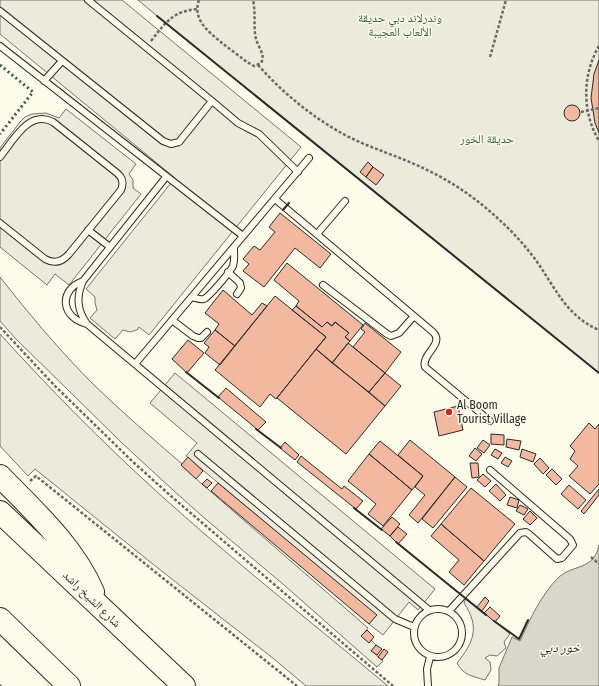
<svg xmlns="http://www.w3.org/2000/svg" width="599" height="686" viewBox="0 0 599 686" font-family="'Fira Sans Condensed','Noto Naskh Arabic',sans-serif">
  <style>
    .green { fill: #ecebdb; stroke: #74746e }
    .parking { fill: #eceadb; stroke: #74746e }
    .water { fill: #d8d7c9; stroke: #74746e }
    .building { fill: #f2b8a0; stroke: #2b2b2b }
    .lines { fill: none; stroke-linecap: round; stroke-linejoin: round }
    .lane-casing { stroke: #2b2b2b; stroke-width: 8 }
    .highway-casing { stroke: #2b2b2b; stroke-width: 24 }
    .path { stroke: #6a6964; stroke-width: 2.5; stroke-dasharray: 3 2; stroke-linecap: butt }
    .lane { stroke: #fdfbea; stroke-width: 6 }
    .highway { stroke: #fdfbea; stroke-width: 22 }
    .hedge { stroke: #34623c; stroke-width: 3; stroke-dasharray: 2 3; stroke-linecap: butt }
    .wall { stroke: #2b2b2b; stroke-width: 2 }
    .poi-dot { fill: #c62828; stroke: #fdfbea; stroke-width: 1.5 }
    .labels { text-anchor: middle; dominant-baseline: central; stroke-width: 3; stroke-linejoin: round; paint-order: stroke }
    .park-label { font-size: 12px; fill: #34623c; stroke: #fdfbea }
    .poi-label { font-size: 12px; fill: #2b2b2b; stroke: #fdfbea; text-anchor: start }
    .street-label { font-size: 12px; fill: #2b2b2b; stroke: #fdfbea }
    .water-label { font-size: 13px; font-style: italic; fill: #2b2b2b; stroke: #fdfbea }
  </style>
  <rect width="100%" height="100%" fill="#fdfbea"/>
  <!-- green -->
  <path class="green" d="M138 0H599V373L169 26Z
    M0 277C29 314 60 351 94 385 122 412 152 438 182 464L181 465 202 484 368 628 362 636 371 640 376 645 372 651 383 661 377 667 284 585 202 516 162 480 122 443 15 338 0 321Z
    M0 334C49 388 101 441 156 491 231 559 310 621 388 686H306L274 659 154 565 35 469 28 476 0 446Z
    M466 598 510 634 504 642 506 648 497 656 490 655 485 658 490 662 491 670 485 680C472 676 463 675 457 663 474 642 480 627 464 603Z"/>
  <!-- parking -->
  <path class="parking" d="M0 0H122L301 147 149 335 139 327 137 330 130 332 123 330 115 339 90 318 97 310 95 303V297L86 289 175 178 0 34Z
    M66 109 136 164 129 174 133 180V188L141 194 69 285 55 274 47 285 0 247V148L20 122 25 117 32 114 46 113 59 118Z
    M175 373 435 589 418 610 409 602 383 635 369 624 376 615 186 456 197 443 150 403Z"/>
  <!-- water -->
  <path class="water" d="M599 545V686H498L499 683V668L512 637 520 641C530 619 541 595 558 578 572 564 594 571 599 545Z"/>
  <!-- building -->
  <path class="building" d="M599 60V133L595 123 591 98 594 74Z
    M564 113a8 8 0 1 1 16 0a8 8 0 1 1-16 0Z
    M368 162 373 167 366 177 360 172Z
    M373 167 384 175 376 185 366 177Z
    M280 213 331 254 320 268 295 248 264 287 243 271 249 264 243 259 254 246 260 250 275 232 269 227Z
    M287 263 363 325 350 341 345 337 349 333 335 322 332 326 327 322 322 327 296 306 299 301 274 280Z
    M223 290 252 315 262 303 267 306 235 346 215 330 219 324 205 313Z
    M275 296 326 337 276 399 270 394 260 407 215 370Z
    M296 306 322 327 327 322 332 326 335 322 349 333 345 337 350 341 332 363 316 349 326 337 292 310Z
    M365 323 401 352 385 373 353 347 365 332 361 329Z
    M215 330 235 346 220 365 205 353 209 347 204 343Z
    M188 340 204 353 187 373 172 359Z
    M348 343 385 373 369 392 332 363Z
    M316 349 385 406 346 454 277 398Z
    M385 373 401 386 385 406 369 392Z
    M226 388 266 422 258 430 218 397Z
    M458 406 463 430 439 436 434 412Z
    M589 423 595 429 599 424V484L590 494 569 476 578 466 570 459 575 451 570 446Z
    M491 434 504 435V445L491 444Z
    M507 439 521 441 519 450 506 447Z
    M410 440 455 477 418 523 409 515 425 495 415 487 423 476 398 455Z
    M483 440 490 445 484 453 477 448Z
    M380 441 423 476 412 490 369 454Z
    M285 442 299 455 295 460 280 448Z
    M475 448 482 454 476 461 469 456Z
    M495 449 502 453 498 459 491 455Z
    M522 449 536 454 533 462 520 457Z
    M369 454 412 490 383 526 368 514 376 504 348 481Z
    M301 456 342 489 344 486 363 501 356 509 297 462Z
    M188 457 203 471 196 479 181 465Z
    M505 457 512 461 508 467 501 463Z
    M540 458 549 468 543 474 534 464Z
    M470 463H478L479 477 472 478Z
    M552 469 562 479 556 485 546 475Z
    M483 474 491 481 485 487 477 480Z
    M455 477 467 487 433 528 422 519Z
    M207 479 212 483 207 488 202 484Z
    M218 483 377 615 369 624 211 491Z
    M496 484 506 495 500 501 489 491Z
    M569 485 586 500 578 509 561 494Z
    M471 488 515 524 484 561 441 524Z
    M599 489V495L584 514 581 511Z
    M510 497 519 500 517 508 507 505Z
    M520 505 528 509 524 515 516 511Z
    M530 511 537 518 530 525 523 519Z
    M392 517 400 524 390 536 381 529Z
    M441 524 484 561 464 585 449 572 459 560 431 536Z
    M398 527 407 534 398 544 390 536Z
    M485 597 489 601 482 611 477 607Z
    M490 607 500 616 495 622 484 613Z
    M367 630 374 637 369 643 361 636Z
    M376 645 382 649 377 655 371 651Z
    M384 649 388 652 382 660 378 657Z"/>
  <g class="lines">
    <defs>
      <path id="lane" d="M0 11 163 141 171 144 179 142 212 101 88 0
        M0 46 243 236
        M44 81 62 61
        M212 101 238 123 259 134 298 172
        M0 157C13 141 29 109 53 122L117 173C122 177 124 183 121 190L69 254C62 262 54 264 45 259L0 223
        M166 177 83 281C76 297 77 310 87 324L429 610
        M275 199 433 332C445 344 421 354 425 367L490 421
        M88 230 110 247
        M317 234 345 201
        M228 272 240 283 241 288 237 294
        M83 281C58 290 61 318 87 324
        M323 285 387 334 391 336 399 333 414 316
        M192 297C196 298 200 300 204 299 210 296 230 272 233 266 235 260 234 254 234 248
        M172 320 193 336 198 338H201L207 332
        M135 364 309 158
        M198 454 395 619 414 627
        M414 633a24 24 0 1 1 48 0a24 24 0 1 1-48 0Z
        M449 611 520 533 526 532 529 534 557 559 562 558 573 545 570 539 490 470
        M428 686 427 669 430 657"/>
      <path id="highway" d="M0 476C35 512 73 546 93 592
        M0 512 184 686
        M0 619 69 686"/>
    </defs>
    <!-- lane casing -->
    <use href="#lane" class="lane-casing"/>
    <!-- highway casing -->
    <use href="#highway" class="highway-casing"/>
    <!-- path -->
    <path class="path" d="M199 0C192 20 209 32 222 43 230 49 239 56 247 62L254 66 261 63C266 55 258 47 256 39 253 26 256 13 253 0
      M151 41C165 23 173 11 197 9
      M599 46C582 75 582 112 599 141
      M490 57 506 0
      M258 65C283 93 312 117 345 135 370 148 398 156 423 168 449 180 473 196 494 215 509 228 523 243 535 259 555 287 566 316 599 330
      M581 112 599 108
      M0 327 54 385 132 461 172 497 393 686
      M30 481 36 476 297 686
      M591 557 599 564
      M0 685 1 686"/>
    <!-- lane -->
    <use href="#lane" class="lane"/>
    <!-- highway -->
    <use href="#highway" class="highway"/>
    <!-- hedge -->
    <path class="hedge" d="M0 65 33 92 0 134"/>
    <!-- wall -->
    <path class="wall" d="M157 16 599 373
      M283 210 289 203
      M186 372 219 398
      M256 429 281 448
      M354 508 382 530
      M396 542 486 615
      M494 621 519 639 528 620"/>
  </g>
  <!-- markers -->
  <circle class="poi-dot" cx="449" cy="412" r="4"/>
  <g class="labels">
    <!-- park labels -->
    <g class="park-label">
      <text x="400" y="18">وندرلاند دبي حديقة<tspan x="400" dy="14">الألعاب العجيبة</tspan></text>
      <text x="487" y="139">حديقة الخور</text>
    </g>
    <!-- poi labels -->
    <g class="poi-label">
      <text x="457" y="405">Al Boom<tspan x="457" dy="14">Tourist Village</tspan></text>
    </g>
    <!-- street labels -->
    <g class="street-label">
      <text transform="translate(92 599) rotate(44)">شارع الشيخ راشد</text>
    </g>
    <!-- water labels -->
    <g class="water-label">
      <text x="560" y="647">خور دبي</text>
    </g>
  </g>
</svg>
